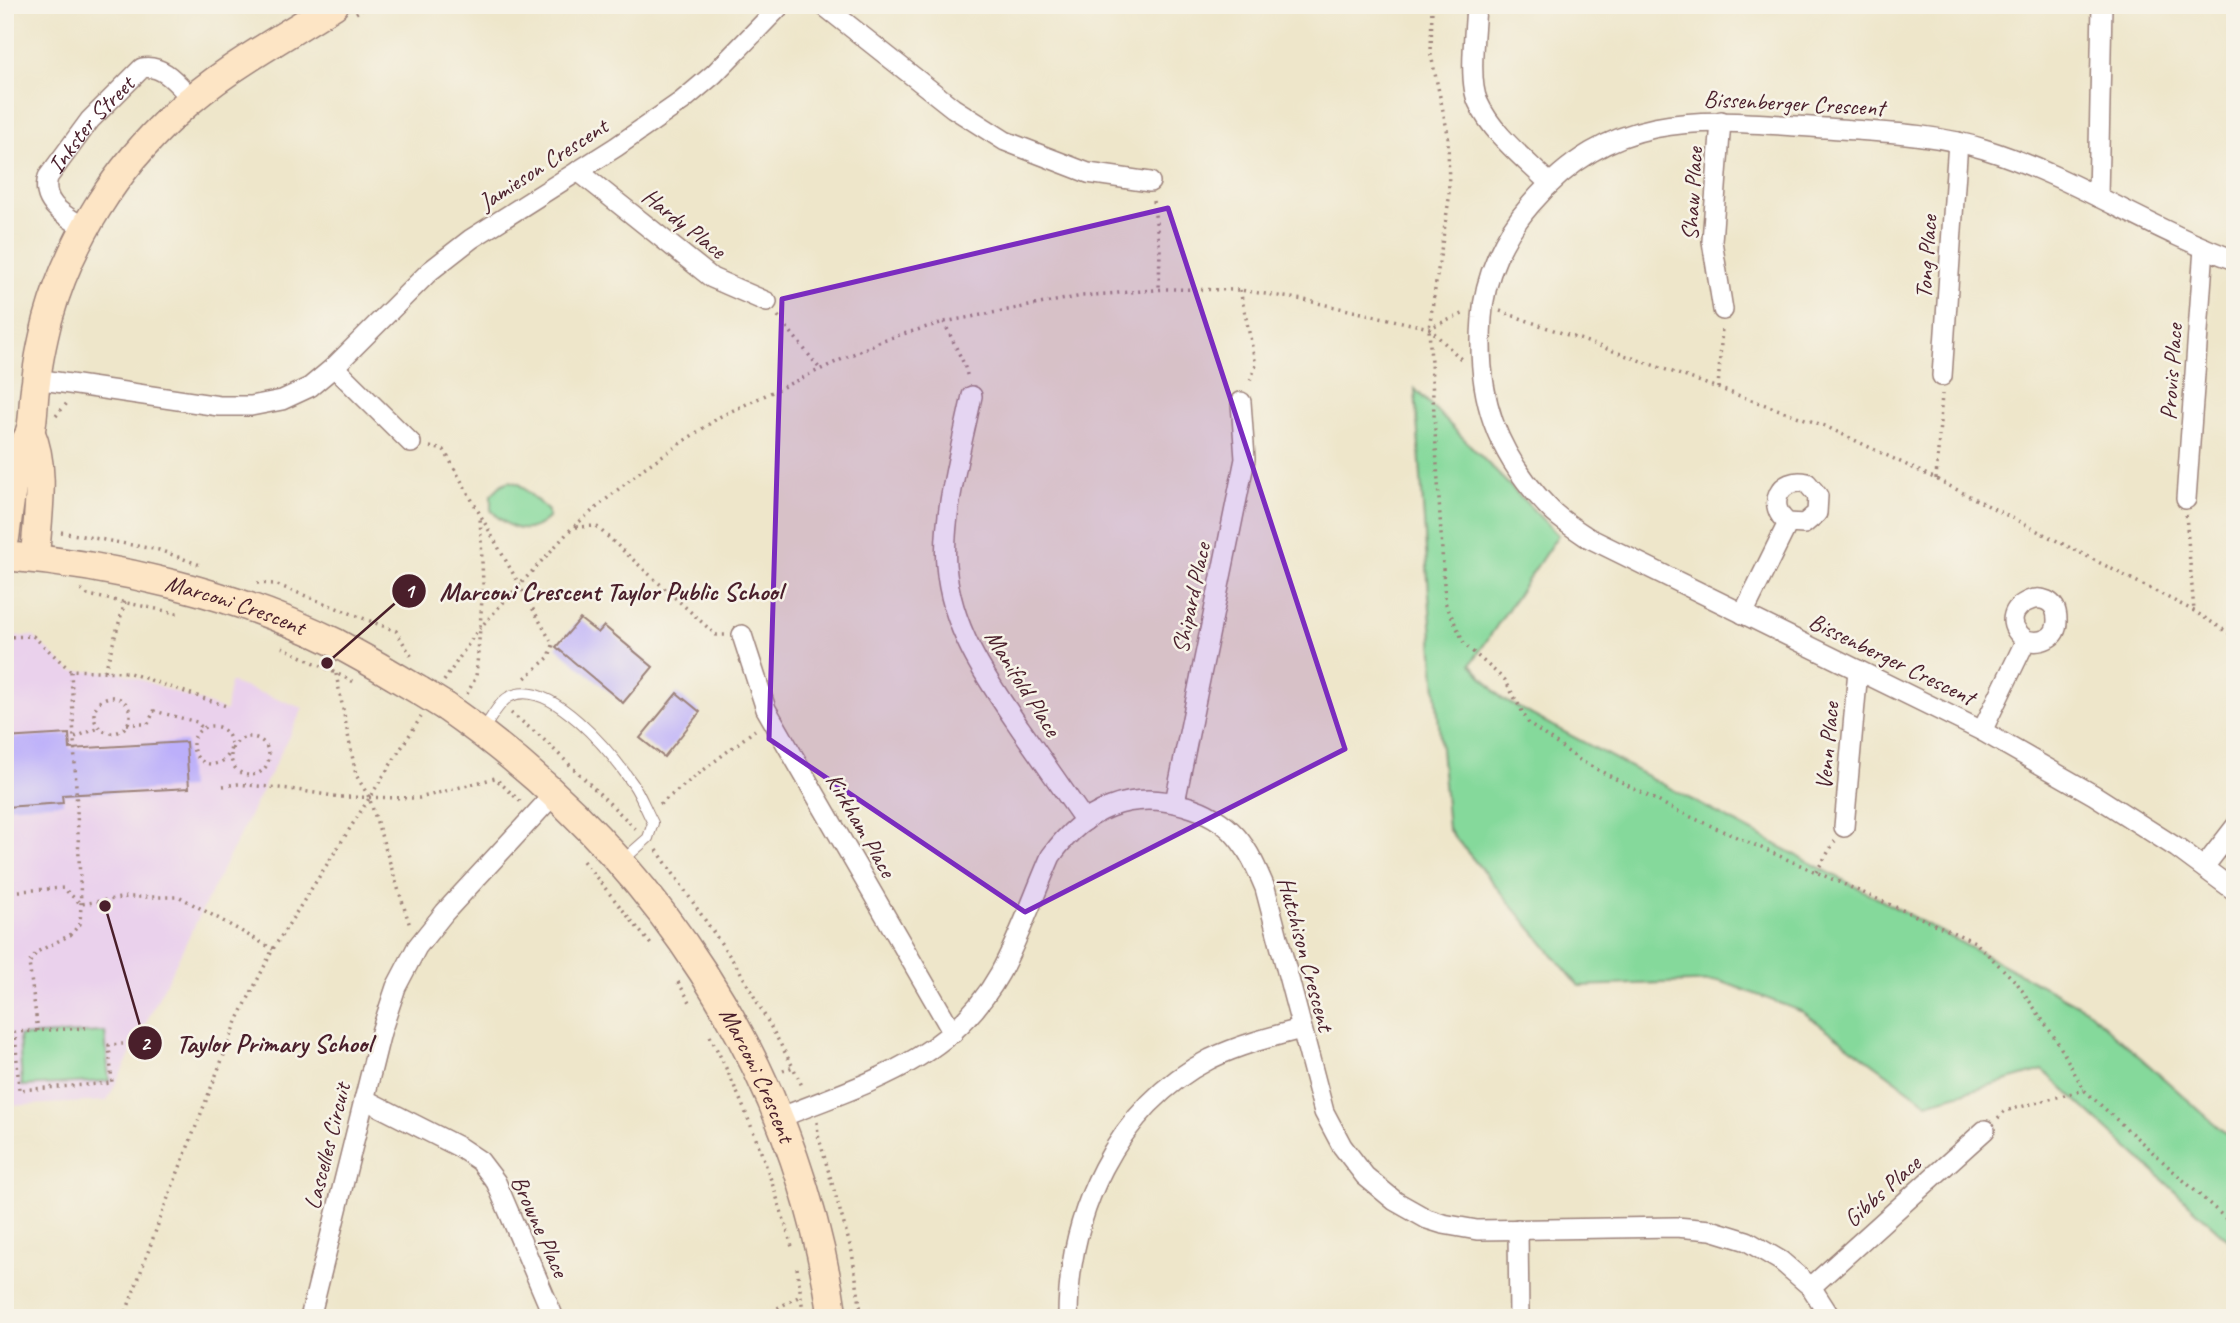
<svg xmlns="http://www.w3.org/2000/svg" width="2240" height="1323" viewBox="0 0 2240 1323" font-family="Caveat,sans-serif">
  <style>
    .built { fill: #ead1ec }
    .green { fill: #85d99b; stroke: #687c63; stroke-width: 2 }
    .building { fill: #bcaffa }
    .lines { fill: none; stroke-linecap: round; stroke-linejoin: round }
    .lane-casing { stroke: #9c827a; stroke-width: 12 }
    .street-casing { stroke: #9c827a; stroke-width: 22 }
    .secondary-casing { stroke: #9c827a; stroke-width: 31 }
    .path { stroke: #9c827a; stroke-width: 3.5; stroke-dasharray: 2 5; stroke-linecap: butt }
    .lane { stroke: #fff; stroke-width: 10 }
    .street { stroke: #fff; stroke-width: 19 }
    .secondary { stroke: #fde5c5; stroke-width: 28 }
    .secondary-bridge-casing { stroke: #9c827a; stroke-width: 31; stroke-linecap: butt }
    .secondary-bridge { stroke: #fde5c5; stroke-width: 28 }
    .marked { fill: #7b2cbf; fill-opacity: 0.2; stroke: #7b2cbf; stroke-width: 5; stroke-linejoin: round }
    .labels { text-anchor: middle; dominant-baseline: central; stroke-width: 5; stroke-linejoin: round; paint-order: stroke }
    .street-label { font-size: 24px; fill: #4a1f2b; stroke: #f7f3e8 }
    .leader { fill: none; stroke: #4a1f2b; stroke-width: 2.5 }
    .callout-dot { fill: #4a1f2b; stroke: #f7f3e8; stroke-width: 2.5 }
    .mark-label { font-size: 21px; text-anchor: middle; font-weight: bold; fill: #fff }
    .callout-label { font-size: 26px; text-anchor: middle; font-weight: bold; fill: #4a1f2b; stroke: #f7f3e8; stroke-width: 5; stroke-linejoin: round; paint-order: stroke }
  </style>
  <rect width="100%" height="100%" fill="#f7f3e8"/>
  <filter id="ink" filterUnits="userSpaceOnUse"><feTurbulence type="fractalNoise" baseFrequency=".0143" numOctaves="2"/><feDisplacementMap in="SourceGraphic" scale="14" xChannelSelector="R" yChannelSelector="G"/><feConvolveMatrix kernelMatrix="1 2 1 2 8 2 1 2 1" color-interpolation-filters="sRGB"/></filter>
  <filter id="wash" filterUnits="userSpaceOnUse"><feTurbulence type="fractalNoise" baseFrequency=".00686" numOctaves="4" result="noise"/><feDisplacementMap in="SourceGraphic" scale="28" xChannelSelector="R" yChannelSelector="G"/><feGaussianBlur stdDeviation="1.57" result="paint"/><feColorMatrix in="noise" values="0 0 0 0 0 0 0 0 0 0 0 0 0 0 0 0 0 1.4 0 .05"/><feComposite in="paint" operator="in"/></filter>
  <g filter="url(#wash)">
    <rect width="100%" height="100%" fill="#eee6ca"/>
    <!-- built -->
    <path class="built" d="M33 636 71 671 120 672 226 711 230 682 303 708 107 1101 5 1106V637Z"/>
    <!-- green -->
    <path class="green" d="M1415 389 1558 535 1471 664 1502 699 2086 1009 2235 1142V1246L2043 1070 1927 1103 1803 1012 1720 981 1579 986 1448 829 1434 668Z
      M510 481 519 484 548 511V518C527 538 508 529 491 510V495L502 484Z
      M105 1032 109 1081 22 1086 19 1036Z"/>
    <g id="blocks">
      <!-- building -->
      <path class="building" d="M580 619 598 633 604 626 653 667 623 703 556 647Z
        M677 693 700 712 664 757 640 738Z
        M69 734 70 749 186 742 189 788 62 795 63 803 5 807V738Z"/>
    </g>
  </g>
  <g filter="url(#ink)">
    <use href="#blocks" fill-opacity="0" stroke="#9c827a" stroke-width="2"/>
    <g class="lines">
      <defs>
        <path id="lane" d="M482 731C490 721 498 703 509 697 549 675 613 755 633 784 641 796 646 810 653 823L648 838 622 861"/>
        <g id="street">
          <path d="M823 5 953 108 1005 141 1088 173 1150 182"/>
          <path d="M1476 5C1475 30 1468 81 1478 102 1492 134 1525 159 1549 183"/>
          <path d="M1721 121 1712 241 1723 310"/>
          <path d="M578 171 712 278 767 302"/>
          <path d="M2098 197 2102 5"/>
          <path id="s1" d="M86 229C66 216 40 204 48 177L90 120 142 68C164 64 178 85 192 99"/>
          <path d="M2235 260C2149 229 2072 176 1984 149 1933 133 1878 132 1825 128 1707 120 1616 105 1531 204 1504 235 1484 277 1482 318 1476 395 1495 454 1551 510 1561 520 1575 529 1587 537L1982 731 2094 795 2177 848 2235 891"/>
          <path d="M334 367 411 443"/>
          <path d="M1942 376 1958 142"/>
          <path d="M36 379 219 406H251L282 400 310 387 334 367 430 271 471 239 616 147 682 101 714 74 781 5"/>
          <path d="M972 396C962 445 942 515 946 565 951 628 985 677 1020 728 1042 759 1063 790 1085 821"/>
          <path d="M2186 499 2204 248"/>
          <path d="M1743 614 1788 523C1765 506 1780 476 1807 483L1818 496 1817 513 1804 524 1788 523"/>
          <path d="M742 635 766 709 953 1033"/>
          <path d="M1982 731 2026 640C1984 609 2058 576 2057 621 2057 639 2040 644 2026 640"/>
          <path d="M1175 802 1245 459 1241 402"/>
          <path d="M1844 827 1858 670"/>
          <path d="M2204 867 2235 827"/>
          <path d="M364 1099 459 1147 480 1161 496 1182 554 1318"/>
          <path d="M779 1118C866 1083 951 1061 1000 973 1020 936 1034 895 1051 856 1084 809 1131 789 1186 806 1205 811 1224 822 1236 836 1250 852 1257 869 1265 888L1324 1112 1342 1146 1365 1176 1395 1201 1427 1219 1443 1224 1477 1230 1676 1227 1711 1230 1747 1241 1781 1261 1811 1287 1831 1318"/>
          <path d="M1518 1229 1519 1318"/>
          <path d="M1811 1287 1985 1130"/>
          <path d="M310 1318 381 1032 396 987 417 947 445 912 555 793"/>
          <path d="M1068 1318C1068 1215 1115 1108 1210 1059 1239 1045 1270 1037 1301 1029"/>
        </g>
        <g id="secondary">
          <path d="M30 431C47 469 37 518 35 558"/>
          <path d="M5 538C9 510 11 481 20 454 22 445 29 438 31 429 34 414 33 397 36 382 38 361 43 339 48 319 70 240 116 168 176 113 222 70 281 39 334 5"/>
          <path id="s2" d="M5 556C115 565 237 594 336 643 364 658 392 674 420 691"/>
          <path id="s3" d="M446 707C652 851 796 1066 833 1318"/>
        </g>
      </defs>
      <!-- lane casing -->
      <use href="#lane" class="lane-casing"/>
      <!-- street casing -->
      <use href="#street" class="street-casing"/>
      <!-- secondary casing -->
      <use href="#secondary" class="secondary-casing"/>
      <!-- path -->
      <path class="path" d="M1432 5 1431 55 1448 134 1449 199 1429 328 1445 602 1465 645 1505 680 1529 724 1581 761 1675 810 1975 942 2017 983 2057 1041 2084 1090 2235 1227
        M356 13 368 5
        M1153 201 1160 250 1159 289
        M1240 290 1256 365 1249 384
        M1500 311 1825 426 1936 479 2194 611 2235 637
        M778 316 820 369
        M944 322 964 364 968 378
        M1429 328 1463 361
        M1718 388 1722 328
        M56 416 67 403
        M430 447 444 450 553 645 549 657 525 678
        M1936 479 1942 394
        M2186 515 2194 611
        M576 527 596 526 716 635H725
        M61 532 159 550 203 566
        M257 583 275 584 396 631 413 659
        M81 590 88 595 176 613 182 612
        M5 637 33 636 71 671
        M282 647 354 682
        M105 671 125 602
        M336 674 356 775 369 797 410 926
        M444 681 477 631 573 527 644 468 721 416 883 340 944 322 1082 296 1166 289 1240 290 1304 300 1429 328 1463 314
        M467 694 476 677 480 628 483 584 480 516
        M94 715a18 18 0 1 1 36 0a18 18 0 1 1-36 0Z
        M511 713 540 736 636 829
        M127 724H148L154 711 197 722 203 729
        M193 745a19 19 0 1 1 38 0a19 19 0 1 1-38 0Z
        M75 737 99 728
        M231 756a19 19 0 1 1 38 0a19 19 0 1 1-38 0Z
        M223 786 237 784 290 789 340 797 419 798 495 778 522 803
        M660 804 755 730
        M657 850 740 971 793 1067
        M583 861 653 947
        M1816 872 1835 841
        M5 892 63 888 81 904 127 897H180L273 949
        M678 982 690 1002
        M86 1028 15 1032 19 1090 112 1083 109 1045 123 1044
        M38 1031 29 963 37 952 70 935 80 924 81 904 71 670 127 672 229 707
        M710 1036C745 1103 771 1174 792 1247
        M783 1071 793 1067 803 1088
        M1998 1118 2005 1111 2084 1090
        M817 1122 818 1135 852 1252 862 1318
        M797 1268 804 1318
        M124 1318 164 1208 238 1019 273 949 421 717
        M759 1318 800 1296"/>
      <!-- lane -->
      <use href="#lane" class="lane"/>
      <!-- street -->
      <use href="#street" class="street"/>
      <!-- secondary -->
      <use href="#secondary" class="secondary"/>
      <defs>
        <path id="secondary-bridge" d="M420 691 446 707"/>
      </defs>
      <!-- secondary-bridge casing -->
      <use href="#secondary-bridge" class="secondary-bridge-casing"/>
      <!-- secondary-bridge -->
      <use href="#secondary-bridge" class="secondary-bridge"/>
    </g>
  </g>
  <!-- marked area -->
  <path class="marked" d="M1168 208 1345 749 1025 912 769 739 782 299Z"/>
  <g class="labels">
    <!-- street labels -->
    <g class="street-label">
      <text transform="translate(1794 103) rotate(3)">Bissenberger Crescent</text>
      <text stroke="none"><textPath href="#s1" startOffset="138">Inkster Street</textPath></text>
      <text transform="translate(543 164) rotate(-33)">Jamieson Crescent</text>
      <text transform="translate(1692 194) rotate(-87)">Shaw Place</text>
      <text transform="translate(684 223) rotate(38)">Hardy Place</text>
      <text transform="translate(1926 257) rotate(-86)">Tong Place</text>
      <text transform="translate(2171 372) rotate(-86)">Provis Place</text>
      <text transform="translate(1191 598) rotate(-78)">Shipard Place</text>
      <text stroke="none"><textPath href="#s2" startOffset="236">Marconi Crescent</textPath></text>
      <text transform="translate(1892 659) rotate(26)">Bissenberger Crescent</text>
      <text transform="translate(1023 683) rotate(58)">Manifold Place</text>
      <text transform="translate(1827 746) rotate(-85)">Venn Place</text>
      <text transform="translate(861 825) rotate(60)">Kirkham Place</text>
      <text transform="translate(1306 954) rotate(75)">Hutchison Crescent</text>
      <text stroke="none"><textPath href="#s3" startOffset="488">Marconi Crescent</textPath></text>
      <text transform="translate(327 1146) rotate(-76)">Lascelles Circuit</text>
      <text transform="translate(1882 1191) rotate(-42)">Gibbs Place</text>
      <text transform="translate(540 1226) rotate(66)">Browne Place</text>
    </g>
  </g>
  <!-- callouts -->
  <path class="leader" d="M327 663L409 591M105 906L145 1043"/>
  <g class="callout-dot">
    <circle cx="327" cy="663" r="7"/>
    <circle cx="105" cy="906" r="7"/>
    <circle cx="409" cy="591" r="18"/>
    <circle cx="145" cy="1043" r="18"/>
  </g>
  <g class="mark-label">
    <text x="409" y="598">1</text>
    <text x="145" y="1050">2</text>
  </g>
  <g class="callout-label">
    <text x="611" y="600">Marconi Crescent Taylor Public School</text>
    <text x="274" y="1052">Taylor Primary School</text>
  </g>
  <!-- margin -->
  <rect width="2240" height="1323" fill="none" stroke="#f7f3e8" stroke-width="28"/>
</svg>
